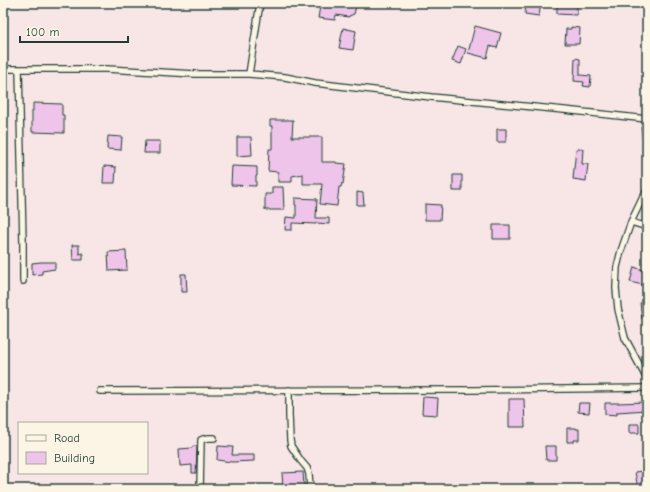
<svg xmlns="http://www.w3.org/2000/svg" width="650" height="492" viewBox="0 0 650 492" font-family="'Comic Neue',sans-serif">
  <style>
    .building { fill: #efc4eb; stroke: #1f3d34 }
    .lines { fill: none; stroke-linecap: round; stroke-linejoin: round }
    .street-casing { stroke: #1f3d34; stroke-width: 8 }
    .street { stroke: #fcf5e5; stroke-width: 5.5 }
  </style>
  <rect width="100%" height="100%" fill="#f8e6e7"/>
  <filter id="ink" filterUnits="userSpaceOnUse"><feTurbulence type="fractalNoise" baseFrequency=".025" numOctaves="2"/><feDisplacementMap in="SourceGraphic" scale="8" xChannelSelector="R" yChannelSelector="G"/><feConvolveMatrix kernelMatrix="1 2 1 2 8 2 1 2 1" color-interpolation-filters="sRGB"/></filter>
  <g filter="url(#ink)">
    <!-- building -->
    <path class="building" d="M326 3H355V5L356 6 354 14 349 16V17L336 15 335 20 318 18 320 6 325 7Z
      M526 3H541L539 16 525 14Z
      M557 3H577V15L557 14Z
      M475 26 501 33 497 48 490 46 487 58 468 53Z
      M571 27 580 28 579 44H565L566 29H571Z
      M343 28 356 31 353 50 339 48Z
      M458 46 466 49 461 64 452 61Z
      M575 58 580 59V75L591 76 590 87 583 86 584 82 574 81Z
      M33 103 62 104V115H64V133L32 132V111H33Z
      M270 120H293L292 137H322V162H336V163L346 164 343 184 342 183 341 187H339L337 206 320 204 322 184H303V174L292 176V182H278V172L268 171 269 149H272V126H270Z
      M641 127H647V144H643Z
      M497 129H506V142H497Z
      M108 136 122 137 121 150 107 149Z
      M237 137H251L252 155 237 156Z
      M145 141H160V153H144Z
      M576 149H583L582 164H588L586 181 573 179Z
      M104 166 116 167 115 183H103Z
      M232 166 257 167V176H256V186L231 185Z
      M453 175H462V191H453Z
      M272 187H283L284 210H265V194H272Z
      M357 192 363 193 364 205H357Z
      M295 198 317 199 316 218H329V224L316 223V224L292 223V230H285L286 217 296 218V205H295Z
      M425 204 441 205 440 220H425Z
      M493 225H510V239H493Z
      M72 245H79V254L83 253V260H73Z
      M126 251 127 270 109 271 108 252Z
      M41 262H55V269L42 271V274L32 275V263Z
      M634 267 647 271V286L630 282Z
      M181 274H186L187 292H181Z
      M647 302V319H642L640 303Z
      M423 397 438 398 437 415 422 414Z
      M509 399H524L525 427H509Z
      M647 402V410L617 412V415L605 414V403H617Z
      M579 403H590L589 413 578 412Z
      M629 424H639V433H629Z
      M567 428H576V429H579V440H574V442H567Z
      M193 446H197L196 473H192V465L180 466 179 449 192 448Z
      M218 446 233 447 232 455H254V461L232 462 217 460Z
      M545 446H556V460H546Z
      M647 470V489H638L635 472Z
      M303 472 304 486 283 487 282 473Z"/>
    <g class="lines">
      <defs>
        <path id="street" d="M3 69H107L195 74H249L285 77 315 83 431 97 564 110 647 119
          M19 69 23 242V281
          M249 74 260 3
          M647 191 643 197 631 222 621 251 617 267 616 288 618 309 625 338 647 379
          M631 222 647 227
          M289 390V415L290 440 291 446 301 461 307 468 309 474 310 489
          M100 391 473 390 647 388
          M200 489 201 440C205 437 209 438 214 438"/>
      </defs>
      <!-- street casing -->
      <use href="#street" class="street-casing"/>
      <!-- street -->
      <use href="#street" class="street"/>
    </g>
  </g>
  <!-- margin -->
  <rect width="650" height="492" fill="none" stroke="#fcf5e5" stroke-width="16"/>
  <rect x="8" y="8" width="634" height="476" fill="none" stroke="#1f3d34" stroke-width="1.5" filter="url(#ink)"/>
  <!-- legend -->
  <rect x="18" y="422" width="130" height="52" fill="#fcf5e5" stroke="#a4ab9e"/>
  <rect x="26" y="435" width="20" height="6" fill="#fcf5e5" stroke="#a4ab9e"/>
  <text x="54" y="442" font-size="12" fill="#1f3d34">Road</text>
  <rect x="26" y="452" width="20" height="12" fill="#efc4eb" stroke="#a4ab9e"/>
  <text x="54" y="462" font-size="12" fill="#1f3d34">Building</text>
  <!-- scale -->
  <path d="M20 36v6h108v-6" fill="none" stroke="#1f3d34" stroke-width="2"/>
  <text x="26" y="36" font-size="12" fill="#1f3d34" stroke="#fcf5e5" stroke-width="3" paint-order="stroke">100 m</text>
</svg>
